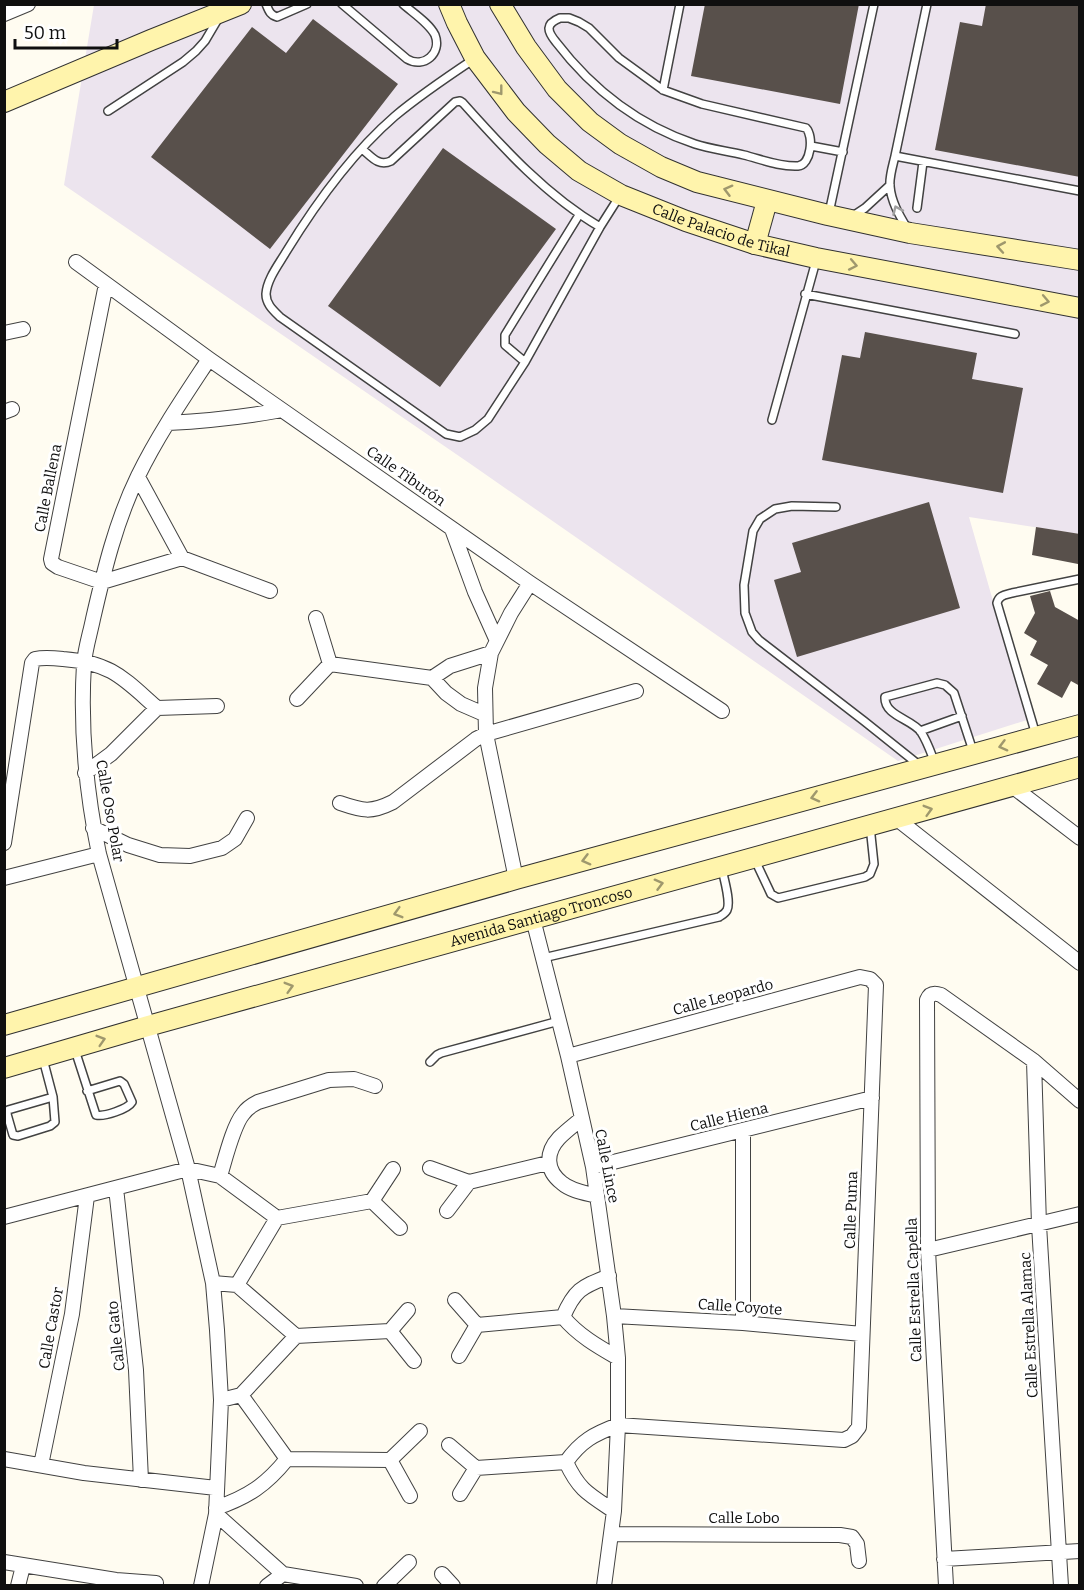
<svg xmlns="http://www.w3.org/2000/svg" width="1084" height="1590" viewBox="0 0 1084 1590" font-family="Bitter,serif">
  <style>
    .industrial { fill: #ece4ee }
    .building { fill: #58504b }
    .lines { fill: none; stroke-linecap: round; stroke-linejoin: round }
    .lane-casing { stroke: #424242; stroke-width: 10 }
    .street-casing { stroke: #424242; stroke-width: 16 }
    .secondary-casing { stroke: #313131; stroke-width: 22 }
    .lane { stroke: #fff; stroke-width: 7 }
    .street { stroke: #fff; stroke-width: 14 }
    .secondary { stroke: #fff4ac; stroke-width: 20 }
    .oneway { stroke: #9f986d }
    .oneway2 { stroke: #9f9f9f }
    .labels { text-anchor: middle; dominant-baseline: central; stroke-width: 6; stroke-linejoin: round; paint-order: stroke }
    .street-label { font-size: 15px; fill: #0f0f0f; stroke: #fff }
  </style>
  <rect width="100%" height="100%" fill="#fffcf1"/>
  <!-- industrial -->
  <path class="industrial" d="M94 5H1079V534L969 517 1027 720 898 761 472 465 64 185Z"/>
  <!-- building -->
  <path class="building" d="M705 4H859L840 104 691 76Z
    M986 4H1080V177L935 150 960 22 982 26Z
    M313 19 398 84 270 249 151 157 252 27 286 53Z
    M443 148 556 229 440 387 328 306Z
    M865 332 977 353 972 379 1023 388 1003 493 822 460 842 355 860 358Z
    M929 502 960 608 797 657 774 580 801 572 792 543Z
    M1036 527 1080 534V555L1078 564 1032 555Z
    M1050 591 1055 607 1080 621V686L1071 681 1062 698 1037 684 1048 665 1030 655 1037 641 1024 633 1035 613 1030 596Z"/>
  <g class="lines">
    <defs>
      <path id="lane" d="M266 4C269 11 270 15 277 17L307 4
        M342 4 407 59C424 69 442 53 435 35 429 23 413 13 403 4
        M927 4 895 156 1080 191
        M560 18H569L579 22 589 28 619 58 663 90 702 104 806 128C814 136 811 165 798 166 780 167 760 159 744 155 728 151 710 149 695 144 638 125 592 89 556 42 547 31 545 24 560 18Z
        M474 59C447 77 420 95 395 116 351 154 316 203 286 252 279 264 267 279 266 294 266 304 273 310 280 317L446 434 460 437 475 430 488 419 525 362 600 227 619 197
        M663 90 680 4
        M108 111 183 62 196 51 205 41 218 19
        M811 146 843 152
        M362 149C371 156 378 167 391 161L455 102 460 101 463 103C504 149 547 196 600 227
        M895 156C893 165 889 177 890 186 891 201 899 215 907 228
        M917 208 923 162
        M829 213 874 4
        M853 216 865 208 890 185
        M805 294 1015 334
        M525 362 505 345V335L579 215
        M772 420 816 261
        M836 507 792 506 775 509 760 519 753 531 744 585 745 613 752 632 759 640 864 721 919 765
        M920 731 962 716
        M1036 735 997 603C999 595 1005 595 1012 593L1080 579
        M935 763C931 753 927 741 921 732 912 719 884 716 885 697L937 683 945 685 954 693 973 751
        M755 860 771 894 778 898 865 877 870 874 874 864 870 826
        M543 958 719 917C722 915 725 914 727 910 731 902 724 879 722 869
        M75 1050 96 1115C104 1117 128 1109 132 1102L124 1084 120 1081 87 1091
        M43 1059 53 1097 55 1122 50 1126 18 1136 13 1135 7 1114 8 1110 53 1097
        M430 1062 437 1055 441 1053 559 1021"/>
      <path id="street" d="M4 14 28 4
        M76 262 209 359 530 583 722 711
        M106 284 51 559 52 563 58 567 102 582 182 558 270 591
        M4 333 23 329
        M4 412 12 409
        M168 423C206 421 244 417 282 410
        M138 477 182 558
        M452 529 475 592 497 641
        M316 618 330 664
        M432 678 450 666 491 653
        M297 699 330 664 432 678 446 693 461 704 484 714
        M85 773 111 754 157 708
        M1012 786 1080 838
        M340 803C363 811 371 813 393 802L476 739 486 734 636 691
        M897 819 1080 963
        M93 828 128 845 160 855 190 856 222 848 235 839 247 818
        M4 843 32 663 35 659C44 657 54 658 63 659 112 663 123 678 157 708L217 706
        M4 878 99 854
        M516 879 486 734 485 688 491 653 511 613 530 583
        M533 919 568 1056 593 1167 614 1316 618 1358V1425L614 1511 604 1586
        M1034 1061 1039 1225 1061 1586
        M581 1119C574 1125 566 1131 559 1138 546 1152 545 1170 562 1183 571 1191 586 1193 597 1196
        M743 1130V1323
        M593 1167 872 1098
        M430 1168 469 1182 447 1211
        M393 1169 372 1201 400 1228
        M220 1176C225 1160 233 1126 243 1114 247 1108 252 1105 258 1102L329 1080 354 1079 375 1086
        M469 1182 548 1163
        M116 1188 136 1370 141 1480
        M4 1217 188 1169 220 1176 277 1218 237 1285
        M277 1218 372 1201
        M928 1250 1080 1214
        M213 1283 237 1285 296 1336 390 1331 408 1310
        M455 1300 477 1325
        M614 1316 743 1323 862 1334
        M563 1317C578 1335 597 1346 618 1358
        M563 1317C575 1289 582 1287 609 1276
        M477 1325 563 1317
        M390 1331 414 1361
        M459 1356 477 1325
        M241 1395 287 1459
        M221 1400 241 1395 296 1336
        M449 1445 476 1468 566 1462
        M4 1459 84 1473 216 1488
        M287 1459 390 1460 420 1431
        M390 1460 410 1496
        M566 1462C581 1441 594 1434 618 1425L844 1440 852 1436 859 1427 876 985 870 979 860 977 568 1056
        M566 1462C579 1490 588 1494 614 1511
        M41 1465 72 1314 87 1196
        M460 1494 476 1468
        M216 1508C248 1497 266 1485 287 1459
        M216 1514 283 1574 356 1586
        M611 1534 840 1535 852 1537 857 1544 859 1561
        M944 1559 1080 1551
        M4 1562 116 1580 156 1583
        M442 1574 453 1586
        M18 1586 23 1566
        M201 1586 216 1514 221 1400 217 1330 213 1283 188 1169 99 854C86 791 80 728 84 664 85 649 90 634 93 619 104 571 116 521 138 476 158 435 184 397 209 359
        M267 1586 283 1574
        M384 1586 409 1562
        M946 1586 928 1250 927 1000C930 993 935 993 941 995L1034 1061 1080 1101"/>
      <g id="secondary">
        <path id="s1" d="M449 4 457 23 475 58 516 112 547 144 579 171 621 195 686 221 755 244 816 258 1080 308"/>
        <path d="M500 4 526 47 557 89 590 122 620 144 661 167 697 182 828 215 910 233 1080 260"/>
        <path d="M4 102 151 40 241 4"/>
        <path d="M755 244 767 201"/>
        <path d="M4 1025 516 879 1080 725"/>
        <path id="s2" d="M4 1068 148 1026 1080 767"/>
      </g>
    </defs>
    <!-- lane casing -->
    <use href="#lane" class="lane-casing"/>
    <!-- street casing -->
    <use href="#street" class="street-casing"/>
    <!-- secondary casing -->
    <use href="#secondary" class="secondary-casing"/>
    <!-- lane -->
    <use href="#lane" class="lane"/>
    <!-- street -->
    <use href="#street" class="street"/>
    <!-- secondary -->
    <use href="#secondary" class="secondary"/>
  </g>
  <!-- one-way arrows -->
  <defs><path id="oneway-chevron" d="M-2-3.5L2.5 0L-2 3.5" fill="none" stroke-width="1.6" stroke-linecap="round" stroke-linejoin="round" transform="scale(1.5)"/></defs>
  <g class="oneway">
    <use href="#oneway-chevron" transform="translate(499 91) rotate(52)"/>
    <use href="#oneway-chevron" transform="translate(728 190) rotate(-165)"/>
    <use href="#oneway-chevron" transform="translate(1001 247) rotate(-170)"/>
    <use href="#oneway-chevron" transform="translate(853 265) rotate(11)"/>
    <use href="#oneway-chevron" transform="translate(1045 301) rotate(11)"/>
    <use href="#oneway-chevron" transform="translate(1003 746) rotate(165)"/>
    <use href="#oneway-chevron" transform="translate(815 797) rotate(166)"/>
    <use href="#oneway-chevron" transform="translate(928 810) rotate(-16)"/>
    <use href="#oneway-chevron" transform="translate(586 860) rotate(165)"/>
    <use href="#oneway-chevron" transform="translate(659 884) rotate(-15)"/>
    <use href="#oneway-chevron" transform="translate(398 913) rotate(164)"/>
    <use href="#oneway-chevron" transform="translate(289 987) rotate(-16)"/>
    <use href="#oneway-chevron" transform="translate(101 1040) rotate(-17)"/>
  </g>
  <use class="oneway2" href="#oneway-chevron" transform="translate(897 210) rotate(-114)"/>
  <g class="labels">
    <!-- street labels -->
    <g class="street-label">
      <text stroke="none"><textPath href="#s1" startOffset="369">Calle Palacio de Tikal</textPath></text>
      <text transform="translate(406 476) rotate(35)">Calle Tiburón</text>
      <text transform="translate(48 488) rotate(-79)">Calle Ballena</text>
      <text transform="translate(110 811) rotate(80)">Calle Oso Polar</text>
      <text stroke="none"><textPath href="#s2" startOffset="558">Avenida Santiago Troncoso</textPath></text>
      <text transform="translate(723 997) rotate(-15)">Calle Leopardo</text>
      <text transform="translate(729 1117) rotate(-14)">Calle Hiena</text>
      <text transform="translate(607 1166) rotate(79)">Calle Lince</text>
      <text transform="translate(851 1210) rotate(-88)">Calle Puma</text>
      <text transform="translate(914 1290) rotate(-92)">Calle Estrella Capella</text>
      <text transform="translate(740 1307) rotate(4)">Calle Coyote</text>
      <text transform="translate(1029 1325) rotate(-93)">Calle Estrella Alamac</text>
      <text transform="translate(51 1328) rotate(-80)">Calle Castor</text>
      <text transform="translate(116 1336) rotate(-96)">Calle Gato</text>
      <text x="744" y="1518">Calle Lobo</text>
    </g>
  </g>
  <!-- border -->
  <rect width="1084" height="1590" fill="none" stroke="#0f0f0f" stroke-width="12"/>
  <!-- scale -->
  <path d="M15 39v9h102v-9" fill="none" stroke="#0f0f0f" stroke-width="3"/>
  <text x="24" y="39" font-size="18" fill="#0f0f0f" stroke="#ffffff" stroke-width="4.5" paint-order="stroke">50 m</text>
</svg>
